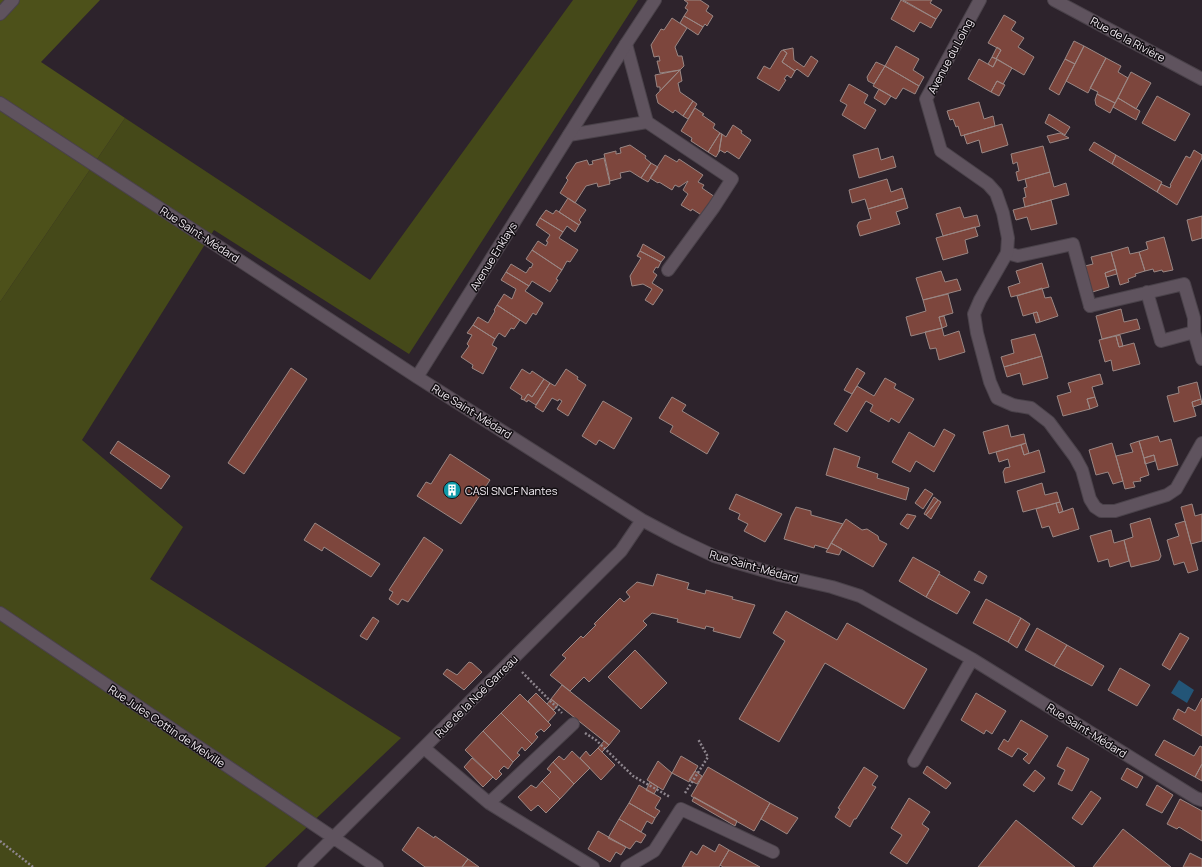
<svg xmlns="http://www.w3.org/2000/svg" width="1202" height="867" viewBox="0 0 1202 867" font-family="Manrope,sans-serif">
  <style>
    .green { fill: #454919 }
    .forest { fill: #4d511a }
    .water { fill: #235577 }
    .building { fill: #7d463d; stroke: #9a8784 }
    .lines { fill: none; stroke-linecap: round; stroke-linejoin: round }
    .service-casing { stroke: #4a424a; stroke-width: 14 }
    .minor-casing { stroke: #4a424a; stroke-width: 14 }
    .path { stroke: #8e868e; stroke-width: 2.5; stroke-dasharray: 2 2; stroke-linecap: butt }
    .service { stroke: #5f535e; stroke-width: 12 }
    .minor { stroke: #5f535e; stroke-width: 12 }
    .labels { text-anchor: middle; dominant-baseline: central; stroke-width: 3; stroke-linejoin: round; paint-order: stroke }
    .street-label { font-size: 11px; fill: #f3ecf3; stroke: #120e12 }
    .poi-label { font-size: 11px; fill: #f3ecf3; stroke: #120e12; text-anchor: start }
  </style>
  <rect width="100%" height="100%" fill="#2d232c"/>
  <!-- green -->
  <path class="green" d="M573 0H638L409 354 214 230 82 440 183 527 150 579 401 738 265 867H0V302L125 118 370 280Z"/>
  <!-- forest -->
  <path class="forest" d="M0 0H100L41 62 125 118 0 302Z"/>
  <!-- water -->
  <path class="water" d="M1179 680 1194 690 1187 703 1171 693Z"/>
  <!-- building -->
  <path class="building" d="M684 0H700L709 6 706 11 713 16 707 26 705 24 703 27 684 16 688 10 685 8 688 3Z
    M901 0 936 19 931 28 920 22 914 32 891 19Z
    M903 0H932L930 3 942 10 936 19Z
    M1004 15 1016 22 1011 30 1024 38 1018 47 1034 57 1024 75 996 59 1001 50 988 43Z
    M684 16 703 27 698 35 680 23Z
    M672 18 687 28 675 47 678 56H682L684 66 680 70 660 73 657 61H660L659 56 654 57 651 45 661 29 664 30Z
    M1074 41 1084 46 1075 64 1065 59Z
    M896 46 919 59 913 70 924 77 919 86 885 66Z
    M1084 46 1106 58 1088 93 1066 81Z
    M997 47 1001 50 996 59 992 57Z
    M793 48 794 60 804 67 811 56 818 61 808 77 797 69 795 71 782 62 787 53 783 50Z
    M783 50 787 53 782 62 795 71 791 78 787 75 784 79 786 80 779 91 757 78 764 66 770 69 781 51Z
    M992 57 997 59 993 67 988 64Z
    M1106 58 1121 66 1118 72 1128 78 1115 103 1097 94 1098 92 1090 88Z
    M979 59 993 67 997 59 1012 68 1003 84 997 81 991 92 968 79Z
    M1065 59 1075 64 1059 95 1049 89Z
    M876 62 885 66 874 84 868 81 867 77Z
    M885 66 919 86 915 94 903 88 896 99 873 86Z
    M680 70 660 91V87H657L655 75Z
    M680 70 682 81 678 83 680 92 693 101 683 116 675 110 673 113 658 103 656 95Z
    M1131 72 1151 83 1136 109 1118 98Z
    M997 81 1005 85 999 96 991 92Z
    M849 84 868 95 864 103 876 110 865 129 842 115 847 105 840 101Z
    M879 89 891 96 885 105 874 98Z
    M1097 94 1115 103 1110 113 1096 105 1095 100Z
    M1157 96 1190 114 1175 141 1142 123Z
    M1118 98 1140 111 1136 120 1113 107Z
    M693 101 697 104 688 119 683 116Z
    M979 102 984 119 993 116 995 126 961 136 958 126 956 127 953 119 950 120 947 111Z
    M695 108 704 114 702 115 715 124 713 128 720 133 708 152 691 141 692 138 681 131Z
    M1049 114 1070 127 1065 135 1045 123Z
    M1002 124 1008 145 982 153 979 140 967 144 964 135Z
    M733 125 742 131 741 133 751 140 739 159 727 151 725 153 720 150 719 152 722 134 726 137Z
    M720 133 722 134 719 152 716 157 708 152Z
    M1060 133 1069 138 1050 143 1047 136Z
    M1094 142 1116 155 1112 164 1089 150Z
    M630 145 646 156 645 158 651 163 641 178 630 171 620 173 621 178 610 181 604 154 616 151V154L621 153 620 148Z
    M1043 146 1050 172 1018 181 1016 172 1019 171 1017 162 1013 164 1011 154Z
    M878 148 881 160 893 156 896 167 859 178 853 155Z
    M1194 150 1202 155V158L1177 205 1157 192 1161 184 1170 188 1171 185H1170L1186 156 1190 158Z
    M665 155 677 162 679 159 703 175 698 182 704 185 702 188 715 197 703 216 692 209 691 211 681 205 688 194 683 190 688 181 679 187 675 185 672 190 659 182 658 183 650 178Z
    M1116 155 1162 182 1157 192 1112 164Z
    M604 158 610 184 598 187 597 183 586 186 575 203 560 193 568 180 566 178 576 163 587 160 589 165 593 164 592 161Z
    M651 163 658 167 648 182 641 178Z
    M1050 172 1054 187 1066 183 1069 195 1025 207 1023 198 1026 197 1024 188 1027 187 1025 179Z
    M887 179 891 192 902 188 905 198 868 209 865 199 852 203 849 190Z
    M568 198 586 210 579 220 581 222 579 225 559 212Z
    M905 198 908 208 896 212 900 224 860 236 857 226 859 222 871 219 868 209Z
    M1051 200 1057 224 1031 230 1027 217 1016 220 1013 210Z
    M960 207 964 218 977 215 980 226 943 236 936 214Z
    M546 210 553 214 556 210 579 225 575 232 567 226 563 232 540 218Z
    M1202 216V238L1192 241 1187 220Z
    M540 218 563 232 559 238 578 250 570 262 567 261 562 270 532 250 538 241 546 246 548 242 546 241 550 235 536 225Z
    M975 227 978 236 965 240 968 253 943 260 936 238Z
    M1164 237 1173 270 1163 272 1162 270 1154 272 1153 269 1145 271 1139 252 1148 249 1146 242Z
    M643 244 665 257 661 262 640 251Z
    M1128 247 1130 254 1139 252 1145 271 1135 274 1136 276 1128 279 1129 282 1120 285 1111 252Z
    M532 250 562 270 556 279 558 280 550 292 532 281 529 286 506 272 511 264 526 273 530 267 531 268 533 264 526 259Z
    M640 251 661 262 658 268 656 267 653 272 657 275 652 283 663 290 653 305 645 300 652 289 643 284 632 286 630 276 641 258 637 256Z
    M1111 252 1116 269 1105 273 1109 287 1089 293 1081 267 1093 264 1091 257Z
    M1042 263 1049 287 1011 297 1008 287 1020 283 1016 271Z
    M1116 269 1117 274 1106 277 1105 273Z
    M941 271 945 282 957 279 961 290 923 300 916 278Z
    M506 272 529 286 525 291 543 303 536 315 533 313 526 324 497 305 504 294 512 299 516 289 501 280Z
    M1042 288 1045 298 1051 297 1058 316 1040 322 1037 312 1023 316 1017 296Z
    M948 294 953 313 939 317 942 328 911 336 906 317 926 311 923 300Z
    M497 305 520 320 514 329 511 328 505 337 499 333 495 339 473 325 478 317 488 323 495 311 494 310Z
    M1121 309 1124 322 1137 319 1140 329 1102 339 1096 316Z
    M1037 312 1040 322 1036 323 1033 313Z
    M944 316 947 326 942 328 939 317Z
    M473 325 495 339 492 345 497 348 483 374 472 368 473 365 461 357 469 346 467 344 472 335 467 333Z
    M942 328 944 336 959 331 965 352 939 360 936 348 930 349 925 332Z
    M1035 334 1042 356 1004 367 1001 357 1014 353 1011 340Z
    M1120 335 1123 346 1119 347 1116 336Z
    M1116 336 1119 347 1134 343 1140 364 1113 371 1111 360 1105 362 1099 340Z
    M1042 356 1048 378 1023 385 1020 373 1007 377 1004 367Z
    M291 368 307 379 244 474 228 463Z
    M857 368 865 373 852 394 844 390Z
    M522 369 530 374 532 371 544 379 532 397 528 394 524 400 521 399 522 396 510 388Z
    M566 369 578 377 577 379 586 385 568 416 557 409 562 401 559 399 558 401 552 398 543 412 535 407 550 383 555 386Z
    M1100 374 1103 384 1092 387 1095 397 1087 399 1090 409 1063 416 1057 396 1071 392 1068 383Z
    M885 378 896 384 894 388 914 399 899 423 891 418 889 422 870 411 873 405 866 401 847 432 834 424 857 386 874 396Z
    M544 379 550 383 536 405 528 400 527 402 524 400 528 394 532 397Z
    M1197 382 1201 399 1192 402 1196 416 1174 422 1167 396 1179 393 1178 387Z
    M672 397 686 405 682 411 719 433 707 454 670 432 673 426 659 418Z
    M1095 397 1098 406 1090 409 1087 399Z
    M1201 399 1202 404 1193 407 1192 402Z
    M603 401 632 418 614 449 599 440 596 445 582 436Z
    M1008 425 1011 437 1024 434 1026 443 989 454 983 432Z
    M944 429 955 435 934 472 916 461 910 472 892 462 909 432 934 447Z
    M1158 436 1160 442 1171 439 1178 465 1158 470 1154 455 1144 458 1139 441Z
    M118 441 170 476 161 489 110 453Z
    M1139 441 1149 475 1140 478 1141 481 1133 482 1135 487 1125 489 1116 456 1133 452 1130 444Z
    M1026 443 1029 453 1024 455 1021 445Z
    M1112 443 1123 481 1113 484 1108 472 1096 475 1089 450Z
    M1021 445 1024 455 1039 450 1045 472 1005 483 1003 472 1005 468 1010 467 1008 459 999 462 996 452Z
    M834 448 860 457 857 467 878 474 877 478 909 488 906 500 826 475Z
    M450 454 490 480 461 524 417 496 426 482 431 484Z
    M1154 455 1155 461 1145 464 1144 458Z
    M1042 483 1045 495 1057 492 1060 502 1023 512 1017 491Z
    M925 489 933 494 923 509 915 503Z
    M736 494 782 514 765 542 744 531 748 524 738 519 740 514 729 509Z
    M934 497 938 500 926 515 924 514Z
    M938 500 941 502 931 519 926 515Z
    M1060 502 1063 511 1059 513 1056 503Z
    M1056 503 1059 513 1073 508 1079 529 1053 537 1049 526 1042 528 1036 509Z
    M1192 504 1195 516 1202 514V541L1191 544 1181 507Z
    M796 507 811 511V515L843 524 828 549 815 545 814 548 784 539 791 517Z
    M907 514 916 516 908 529 900 524Z
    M1150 518 1161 556 1159 560 1131 567 1124 540 1133 537 1130 524Z
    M846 519 862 530 867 529 878 536 879 540 887 544 873 567 831 543Z
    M1185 521 1198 570 1188 573 1184 562 1174 565 1167 540 1179 536 1175 524Z
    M315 523 380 564 371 577 324 547 322 551 304 540Z
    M1111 530 1114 543 1124 540 1129 561 1110 567 1108 559 1098 562 1090 536Z
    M424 537 443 550 408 602 402 599 398 605 389 599 393 592 389 590Z
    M831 543 842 549 839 555 826 552Z
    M913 557 940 572 926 597 899 581Z
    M979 571 987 576 983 584 974 580Z
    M657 574 689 583 687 589 705 594 706 590 733 597 732 599 755 605 740 638 713 631 714 628 706 626 705 629 677 622 678 619 652 613 643 621 647 625 589 682 584 677 570 691 550 675 566 658 562 655 581 636 583 638 596 625 594 624 620 598 624 602 630 597 626 592 637 582 653 586Z
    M939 574 970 592 957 614 926 597Z
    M986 599 1021 618 1008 642 973 623Z
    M786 611 837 640 847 623 927 669 904 709 825 663 779 742 739 719 785 641 773 633Z
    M373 617 379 621 367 640 360 636Z
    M1021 618 1030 624 1017 648 1008 642Z
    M1037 628 1067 645 1054 666 1025 650Z
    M1180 633 1189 638 1170 670 1162 665Z
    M1067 645 1104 666 1092 686 1054 666Z
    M635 650 667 683 641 709 608 677Z
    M469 662 472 663 482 672 464 690 443 674 447 669 457 675Z
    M1120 668 1150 685 1137 706 1108 690Z
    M562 685 620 731 609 745 551 699Z
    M536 693 556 713 548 722 528 701Z
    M976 693 1006 711 992 734 986 730 984 734 961 720Z
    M520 694 551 725 544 732 541 729 537 732 535 734 538 737 532 744 501 713Z
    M1202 698V736L1173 719 1178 709 1185 713 1188 707 1195 711Z
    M551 699 558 705 554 710 547 704Z
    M501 713 532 744 525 751 522 747 517 753 520 755 513 762 483 731Z
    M1021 720 1048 736 1029 764 1023 759 1028 754 1018 748 1012 757 998 749 1004 739 1008 742Z
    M483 731 513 762 508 769 504 766 499 771 502 774 496 780 465 750Z
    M1164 740 1194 756 1200 746 1202 747V764L1195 777 1155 755Z
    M604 741 609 745 602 752 598 748Z
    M1067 747 1089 759 1072 791 1058 784 1065 770 1057 766Z
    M598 748 615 765 601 780 580 758 586 751 590 756Z
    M572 751 590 768 574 784 553 762 559 756 564 760Z
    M681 756 698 766 689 782 672 773Z
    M472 758 493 777 483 787 464 767Z
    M658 761 672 773 663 790 647 780Z
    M553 762 574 784 560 799 542 781 551 772 547 769Z
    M1202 764V781L1195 777Z
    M927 766 951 783 946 789 923 773Z
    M708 767 770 803 754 831 691 796Z
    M864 767 878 776 872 785 876 787 856 819H854L850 827 835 817 840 809 838 808Z
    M1127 768 1143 777 1137 788 1121 779Z
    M1035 770 1045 778 1034 792 1023 785Z
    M695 771 702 776 697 784 689 780Z
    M542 781 560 799 546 813 538 805 531 811 518 797 531 785 536 788Z
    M650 782 658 787 654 794 646 790Z
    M639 785 661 798 655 808 660 811 655 818 629 803Z
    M1157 785 1173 795 1162 813 1146 805Z
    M1091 791 1101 798 1082 825 1072 818Z
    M694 797 737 821 735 826 692 801Z
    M909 798 930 812 922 824 929 829 907 864 890 853 902 835 891 828Z
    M1180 799 1202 811V841L1179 827 1177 829 1167 824Z
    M629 803 655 818 652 824 647 821 641 832 619 819Z
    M770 803 798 818 787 834 761 819Z
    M619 819 646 835 641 843 636 841 630 849 608 838Z
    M1016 820 1075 867H978Z
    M418 827 434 838 435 836 468 859 462 867H425L402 850Z
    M1123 829 1171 867H1093Z
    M598 831 626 847 621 855 616 852 610 862 588 849Z
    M719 844 729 850 719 867H682L691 851 697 855 703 845 715 852Z
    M729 850 760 867H723L720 865Z
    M1190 853 1202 859V867H1183Z
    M468 859 479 867H462Z"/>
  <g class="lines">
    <defs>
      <path id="service" d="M626 44 647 122
        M569 135 647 122 732 179 714 207 668 270
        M1007 253 1018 256 1073 244 1090 306"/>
      <path id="minor" d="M980 0 926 99 941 151 988 184 996 193 1003 213 1008 238 1007 253 980 300 974 314 977 333 990 382 997 398 1013 405 1031 408 1049 422 1075 457 1082 470 1090 499 1095 507 1101 511H1115L1167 495 1176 489 1202 443
        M1054 0 1202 79
        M0 14 13 0
        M0 103 417 377 642 520 678 539 714 556 779 575 832 587 860 596 972 659 1196 798 1202 800
        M1090 306 1184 284 1194 318V332L1161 341 1147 292
        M1194 332 1202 359
        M417 377 626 44 655 0
        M0 613 377 867
        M424 748 489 803 593 867
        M914 761 972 659
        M489 803 573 724
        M304 867 621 551 642 520
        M627 867 654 851 681 809 773 852"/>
    </defs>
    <!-- service casing -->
    <use href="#service" class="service-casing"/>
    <!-- minor casing -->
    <use href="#minor" class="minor-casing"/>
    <!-- path -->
    <path class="path" d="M522 672 562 713
      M585 733 596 740 633 776 670 797
      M685 793 708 757 698 739
      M0 841 33 867"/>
    <!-- service -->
    <use href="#service" class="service"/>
    <!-- minor -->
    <use href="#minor" class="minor"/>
  </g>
  <!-- icons -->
  <defs>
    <symbol id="building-disc" viewBox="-11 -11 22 22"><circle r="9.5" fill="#0f9aa8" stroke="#120e12"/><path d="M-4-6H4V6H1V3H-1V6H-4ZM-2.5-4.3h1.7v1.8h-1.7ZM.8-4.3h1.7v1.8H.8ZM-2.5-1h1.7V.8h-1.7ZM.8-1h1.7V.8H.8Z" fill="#fff"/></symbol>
  </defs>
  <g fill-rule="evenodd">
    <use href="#building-disc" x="442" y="480" width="20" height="20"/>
  </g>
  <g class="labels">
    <!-- street labels -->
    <g class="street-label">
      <text transform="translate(1128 39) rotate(28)">Rue de la Rivière</text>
      <text transform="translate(950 56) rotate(-62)">Avenue du Loing</text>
      <text transform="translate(200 234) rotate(33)">Rue Saint-Médard</text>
      <text transform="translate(493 256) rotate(-58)">Avenue Enklays</text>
      <text transform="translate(472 411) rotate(32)">Rue Saint-Médard</text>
      <text transform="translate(754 566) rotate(16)">Rue Saint-Médard</text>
      <text transform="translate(476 696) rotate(-45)">Rue de la Noë Garreau</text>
      <text transform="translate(167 726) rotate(34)">Rue Jules Cottin de Melville</text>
      <text transform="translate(1087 730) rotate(32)">Rue Saint-Médard</text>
    </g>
    <!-- poi labels -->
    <g class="poi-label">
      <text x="465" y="490">CASI SNCF Nantes</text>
    </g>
  </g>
</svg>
